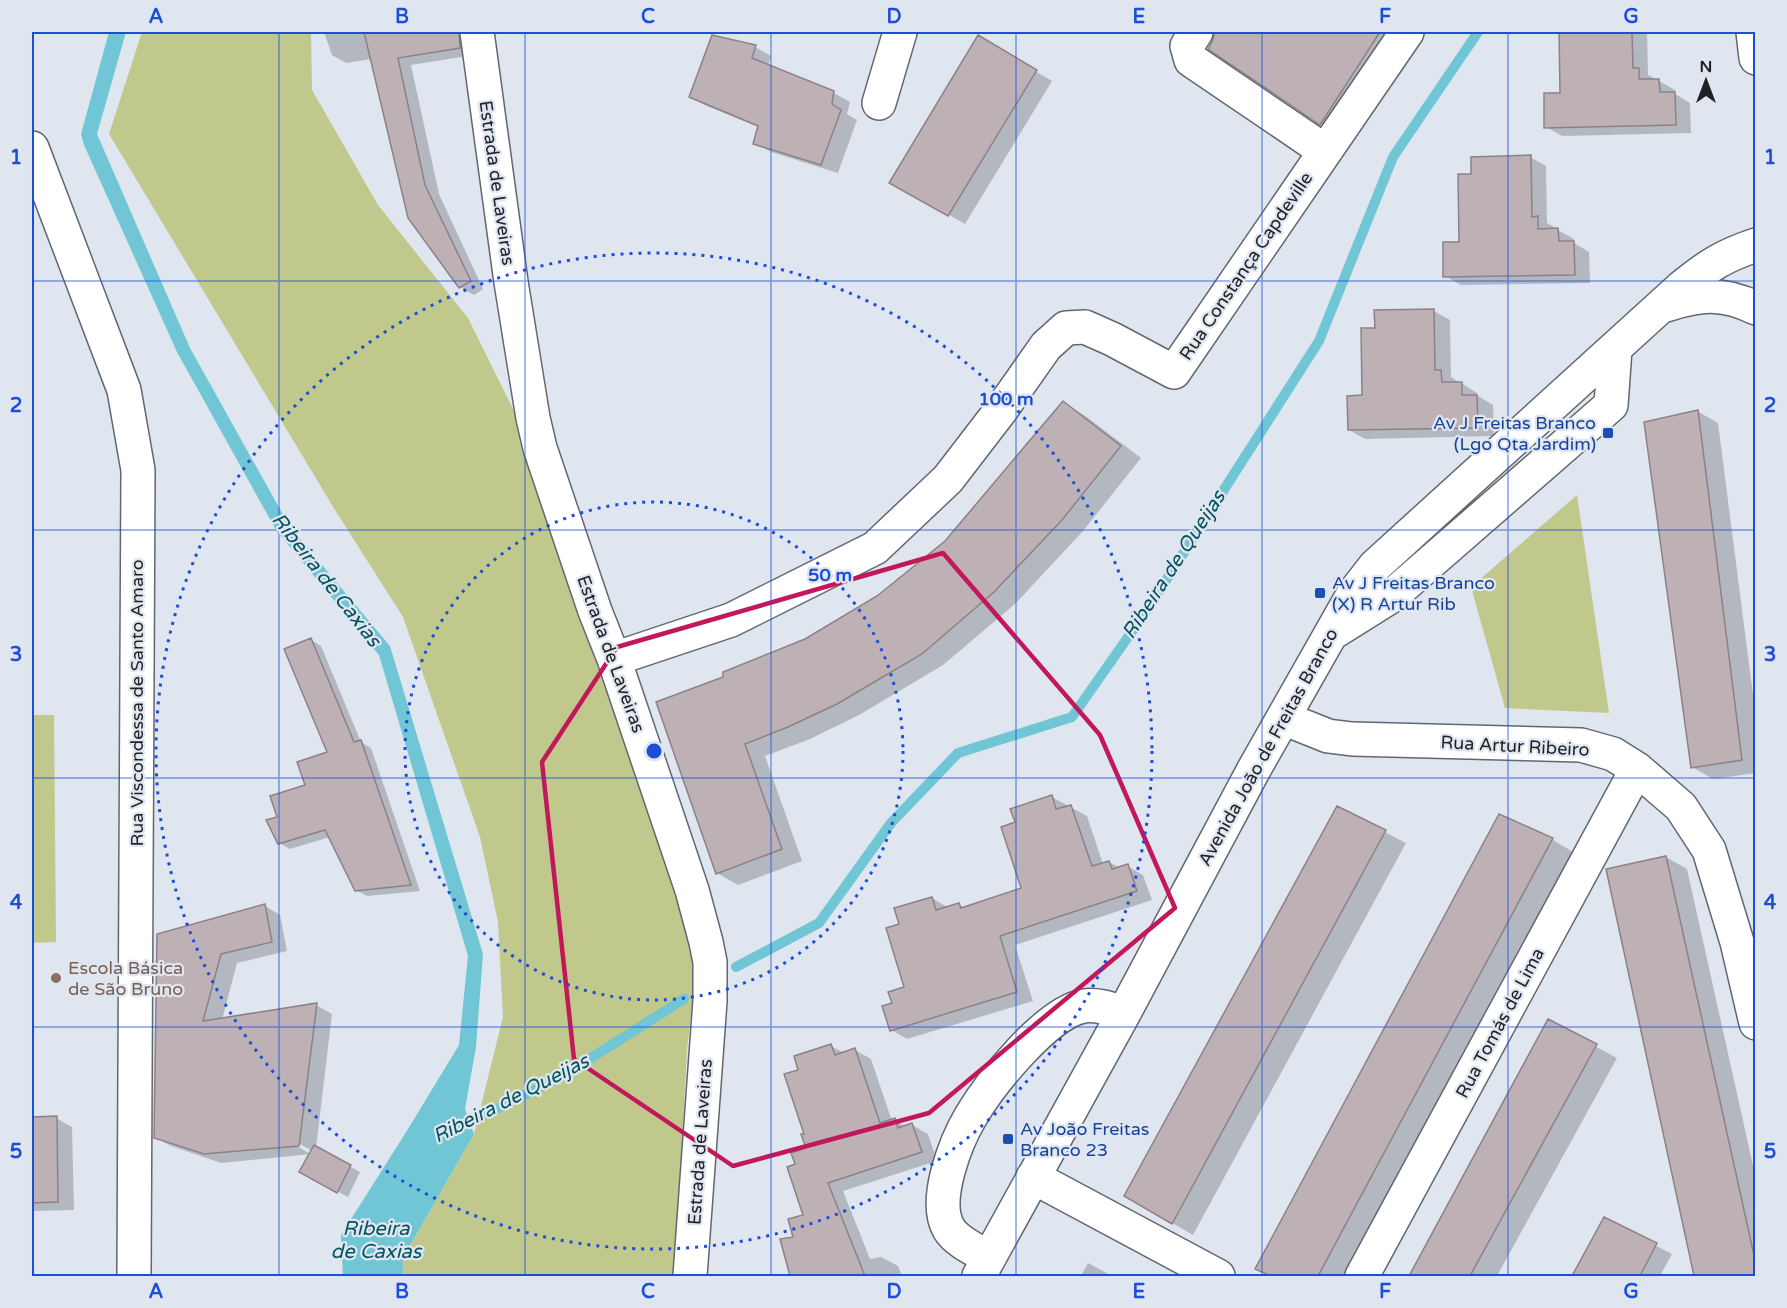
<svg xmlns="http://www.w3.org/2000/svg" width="1787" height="1308" viewBox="0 0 1787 1308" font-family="'Varela Round',sans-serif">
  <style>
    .green { fill: #c1c88c }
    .water { fill: #70c6d4 }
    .shadow { fill: #0003; fill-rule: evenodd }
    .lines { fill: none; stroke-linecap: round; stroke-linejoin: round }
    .stream { stroke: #70c6d4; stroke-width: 10 }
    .building { fill: #bdb1b5; stroke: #8d8186; stroke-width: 1.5 }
    .minor-casing { stroke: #616770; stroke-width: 36 }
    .minor { stroke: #fff; stroke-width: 33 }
    .marked { fill: none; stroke: #c2185b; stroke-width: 4.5; stroke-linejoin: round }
    .grid { fill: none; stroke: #1d4ed8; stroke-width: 1.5; stroke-opacity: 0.55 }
    .ring { fill: none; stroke: #1d4ed8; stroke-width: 3; stroke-dasharray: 3 6 }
    .transit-dot { fill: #1a4fb4; stroke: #e0e6f0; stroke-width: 2 }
    .education-dot { fill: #8d6e63; stroke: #e0e6f0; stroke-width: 2 }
    .labels { text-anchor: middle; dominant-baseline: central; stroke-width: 4.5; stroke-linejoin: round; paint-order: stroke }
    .street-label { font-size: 18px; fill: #1f2125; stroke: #e0e6f0 }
    .transit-label { font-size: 18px; fill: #164399; stroke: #e0e6f0; text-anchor: start }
    .education-label { font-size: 18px; fill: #785e54; stroke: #e0e6f0; text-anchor: start }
    .water-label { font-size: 20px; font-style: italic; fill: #03545e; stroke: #e0e6f0 }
    .centre { fill: #1d4ed8; stroke: #e0e6f0; stroke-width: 3 }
    .ring-label { font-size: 18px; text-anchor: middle; font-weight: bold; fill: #1d4ed8; stroke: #e0e6f0; stroke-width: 4.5; stroke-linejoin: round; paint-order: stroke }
    .neatline { fill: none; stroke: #1d4ed8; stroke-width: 2 }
    .grid-label { font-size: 20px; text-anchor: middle; font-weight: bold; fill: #1d4ed8 }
  </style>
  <rect width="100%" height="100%" fill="#e0e6f0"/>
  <!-- green -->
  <path class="green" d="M142 32H311L312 90 378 205 468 318 514 411 676 883 697 962 687 1050 675 1276H402L404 1256 474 1134 503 1017 498 922 480 837 403 617 335 510 109 134Z
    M1577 495 1609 713 1505 708 1471 587Z
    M32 715H54L56 942 32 943Z"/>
  <!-- water -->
  <path class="water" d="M109 32H126L97 134 190 348 290 527 390 646 483 954 476 1047 465 1109 474 1134 404 1256 402 1276H343L341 1235 408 1129 459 1045 468 956 379 655 276 530 177 352 84 145 81 134Z"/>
  <!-- shadow -->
  <path class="shadow" d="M324 32H474L473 55 411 65 439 194 483 289 474 295 460 287 372 59 346 63 332 55Z
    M1216 32H1408L1342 136 1321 124 1209 48Z
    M1560 32H1647L1648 75 1654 78V81H1659L1675 90V94L1690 103 1691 133 1562 136 1546 127 1561 95Z
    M978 38 1052 81 965 224 891 182Z
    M755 47 771 56 768 66 834 93 850 102 847 114 857 120 838 173 771 152 755 143 759 127 707 106 691 97Z
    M1530 157 1546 166 1547 223 1554 227V230H1558L1574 239V243L1589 252 1590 283 1461 285 1445 276 1460 243 1472 176Z
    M1434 311 1450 320 1451 377 1457 381V383H1461L1477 393 1478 396 1493 405 1494 436 1365 439 1349 430 1364 397 1376 330Z
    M1063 403 1084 415 1141 458 1083 531 1015 604 943 665 859 715 810 739 765 756 802 861 738 885 717 873 725 677 806 641 878 597 946 542Z
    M1697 411 1718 423 1756 718V773L1713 779 1692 767Z
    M311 640 321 646 361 742 371 748 420 891 367 896 356 890 330 837 290 849 279 843V818L307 786 329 753Z
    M1052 797 1087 816 1103 864 1109 862 1120 868 1127 866 1143 875 1152 900 1015 945 1033 1001 907 1039 891 1030 894 1004 906 988 901 925 932 898 949 908 959 905 965 908 1023 889 1017 823Z
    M1338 808 1406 843 1193 1235 1126 1196Z
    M1500 816 1553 840 1573 852 1345 1276H1271L1257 1268Z
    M1666 857 1687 869 1756 1179V1276H1695L1608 871Z
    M265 906 280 915 287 951 237 963 222 1020 316 1005 332 1014 316 1148 360 1172 348 1197 301 1172 311 1154 221 1163 171 1146 155 1137 159 935ZM293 1140 312 1151V1155L292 1143Z
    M1548 1021 1617 1058 1497 1276H1411Z
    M831 1046 844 1053 855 1050 871 1059 892 1121 895 1120 906 1127 912 1125 928 1134 937 1161 843 1191 870 1259 881 1257 898 1266 902 1276H792L782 1240 795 1238 805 1216 796 1165 808 1149 800 1071Z
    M32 1118H56L72 1127 74 1210 32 1211Z
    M1604 1219 1672 1254 1660 1276H1574Z
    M1088 1263 1112 1276H1081Z"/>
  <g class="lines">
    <!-- stream -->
    <path class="stream" d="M736 967 819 923 891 823 958 753 1072 717 1147 610 1319 341 1393 157 1478 32
      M458 1128 561 1077 684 999"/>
  </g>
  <!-- building -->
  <path class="building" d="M364 32H459L460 48 398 58 425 185 471 281 459 288 408 218Z
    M1215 32H1380L1320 125 1208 49 1212 42Z
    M1559 32H1632L1633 68H1639V79H1659L1660 92H1675L1676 125 1544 128V93H1560Z
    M712 35 756 45 752 58 834 91 832 104 841 110 821 165 753 144 758 126 689 97Z
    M978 35 1037 70 948 216 889 183Z
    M1531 155 1532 217 1538 216V229L1558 228 1559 241H1574L1575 275 1443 277V242H1459L1458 174H1471V157Z
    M1434 309 1435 370H1441L1442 382H1462V395H1477L1478 428 1348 430 1347 396 1362 395 1361 328H1375L1374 310Z
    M1063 401 1121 446 1062 520 994 592 922 654 837 704 788 727 745 744 782 849 716 874 656 702 723 677V672L805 639 877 596 945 541Z
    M1698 410 1742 760 1691 768 1644 422Z
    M311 638 354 742 361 740 411 885 355 891 325 830 278 844 266 820 277 817 270 796 305 785 297 762 327 752 284 649Z
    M1052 795 1056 809 1071 805 1092 866 1109 861 1112 869 1128 864 1137 891 1000 936 1017 992 890 1031 882 1006 892 1003 888 992 904 987 886 928 899 924 894 908 932 897 936 910 959 903 961 908 1021 888 1001 827 1015 822 1010 809Z
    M1337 806 1386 830 1172 1224 1124 1196Z
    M1499 814 1553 838 1318 1276H1271L1255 1269Z
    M1666 856 1755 1260V1276H1694L1606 869Z
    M265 904 272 942 221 954 203 1021 317 1003 299 1146 204 1154 154 1138 157 934Z
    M1548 1019 1597 1044 1470 1276H1409Z
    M831 1044 835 1055 855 1048 880 1123 895 1118 898 1128 912 1123 922 1152 828 1183 865 1276H790L780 1239 793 1237 788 1219 803 1215 787 1167 795 1164 791 1153 806 1148 801 1134H804L784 1074 798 1070 794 1056Z
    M57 1116 58 1202 32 1203V1117Z
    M314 1145 351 1165 337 1193 299 1172Z
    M1604 1217 1657 1243 1640 1276H1572Z"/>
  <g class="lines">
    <defs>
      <path id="minor" d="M477 32 511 282 533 418 540 448 595 611 614 659 692 890 706 942 710 962V1001L690 1276
        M1196 32 1187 46 1191 60 1325 151
        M1753 32 1756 58
        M879 103 900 32
        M32 148 124 390 138 470 134 1276
        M1666 305C1701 294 1722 292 1756 308
        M1334 632 1393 595 1611 405 1615 349
        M614 659 731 620 875 548 948 479 1001 410 1046 346 1066 328 1085 327 1112 339 1174 372 1407 32
        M1283 718 1328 736 1352 739 1581 745 1613 754 1637 769 1681 807 1709 850 1737 942 1756 1023
        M1033 1177 1218 1276
        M989 1258C976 1250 957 1242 949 1229 932 1201 956 1141 971 1116 990 1084 1047 1012 1084 1006 1098 1004 1111 1009 1124 1013
        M979 1276 1124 1013 1253 771 1354 593 1375 566 1682 287C1708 266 1723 256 1756 245
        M1362 1276 1637 769"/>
    </defs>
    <!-- minor casing -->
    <use href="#minor" class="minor-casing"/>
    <!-- minor -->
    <use href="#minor" class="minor"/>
  </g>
  <!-- marked area -->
  <path class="marked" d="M943 553 1100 735 1175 908 929 1113 733 1166 574 1059 542 762 617 647Z"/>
  <!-- grid -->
  <path class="grid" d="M279 32V1276M525 32V1276M771 32V1276M1016 32V1276M1262 32V1276M1508 32V1276M32 281H1756M32 530H1756M32 778H1756M32 1027H1756"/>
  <!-- distance rings -->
  <g class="ring">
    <circle cx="654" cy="751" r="249"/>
    <circle cx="654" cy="751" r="498"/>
  </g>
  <!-- markers -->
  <g class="transit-dot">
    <rect x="1602" y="427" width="12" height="12" rx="3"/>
    <rect x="1314" y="587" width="12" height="12" rx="3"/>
    <rect x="1002" y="1133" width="12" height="12" rx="3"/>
  </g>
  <circle class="education-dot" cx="56" cy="978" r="6"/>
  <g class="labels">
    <!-- street labels -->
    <g class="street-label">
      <text transform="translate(497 183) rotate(82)">Estrada de Laveiras</text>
      <text transform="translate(1246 266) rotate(-56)">Rua Constança Capdeville</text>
      <text transform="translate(611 654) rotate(70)">Estrada de Laveiras</text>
      <text transform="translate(137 703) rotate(-90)">Rua Viscondessa de Santo Amaro</text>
      <text transform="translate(1515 746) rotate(3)">Rua Artur Ribeiro</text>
      <text transform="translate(1268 747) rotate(-61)">Avenida João de Freitas Branco</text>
      <text transform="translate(1500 1023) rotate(-62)">Rua Tomás de Lima</text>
      <text transform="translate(700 1142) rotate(-86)">Estrada de Laveiras</text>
    </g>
    <!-- transit labels -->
    <g class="transit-label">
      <text x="1596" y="423" text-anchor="end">Av J Freitas Branco<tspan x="1596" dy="21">(Lgo Qta Jardim)</tspan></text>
      <text x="1332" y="583">Av J Freitas Branco<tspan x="1332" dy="21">(X) R Artur Rib</tspan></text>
      <text x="1020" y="1129">Av João Freitas<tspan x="1020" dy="21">Branco 23</tspan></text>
    </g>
    <!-- education labels -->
    <g class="education-label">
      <text x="68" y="968">Escola Básica<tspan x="68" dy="21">de São Bruno</tspan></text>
    </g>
    <!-- water labels -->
    <g class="water-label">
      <text transform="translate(1174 565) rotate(-57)">Ribeira de Queijas</text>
      <text transform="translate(326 580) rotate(52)">Ribeira de Caxias</text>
      <text transform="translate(511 1099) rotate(-27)">Ribeira de Queijas</text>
      <text x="376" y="1229">Ribeira<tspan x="376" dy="23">de Caxias</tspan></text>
    </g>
  </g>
  <circle cx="654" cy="751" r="9" class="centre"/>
  <g class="ring-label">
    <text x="1006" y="405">100 m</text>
    <text x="830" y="581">50 m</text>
  </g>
  <!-- border -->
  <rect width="1787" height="1308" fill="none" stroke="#e0e6f0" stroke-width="66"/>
  <!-- north arrow -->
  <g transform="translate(1706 81)" stroke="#e0e6f0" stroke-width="4.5" paint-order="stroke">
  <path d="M0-4.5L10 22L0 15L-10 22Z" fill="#1f2125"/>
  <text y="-9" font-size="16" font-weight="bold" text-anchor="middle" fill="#1f2125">N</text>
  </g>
  <rect x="33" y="33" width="1721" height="1242" class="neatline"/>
  <g class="grid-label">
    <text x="156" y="23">A</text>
    <text x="402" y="23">B</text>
    <text x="648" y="23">C</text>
    <text x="894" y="23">D</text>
    <text x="1139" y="23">E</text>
    <text x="1385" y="23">F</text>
    <text x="1631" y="23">G</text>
    <text x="16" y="164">1</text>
    <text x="1770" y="164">1</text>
    <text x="16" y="412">2</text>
    <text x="1770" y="412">2</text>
    <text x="16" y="661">3</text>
    <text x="1770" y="661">3</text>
    <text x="16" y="909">4</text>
    <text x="1770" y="909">4</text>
    <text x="16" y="1158">5</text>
    <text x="1770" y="1158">5</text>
    <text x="156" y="1298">A</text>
    <text x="402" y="1298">B</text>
    <text x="648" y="1298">C</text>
    <text x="894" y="1298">D</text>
    <text x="1139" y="1298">E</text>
    <text x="1385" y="1298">F</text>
    <text x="1631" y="1298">G</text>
  </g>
</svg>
